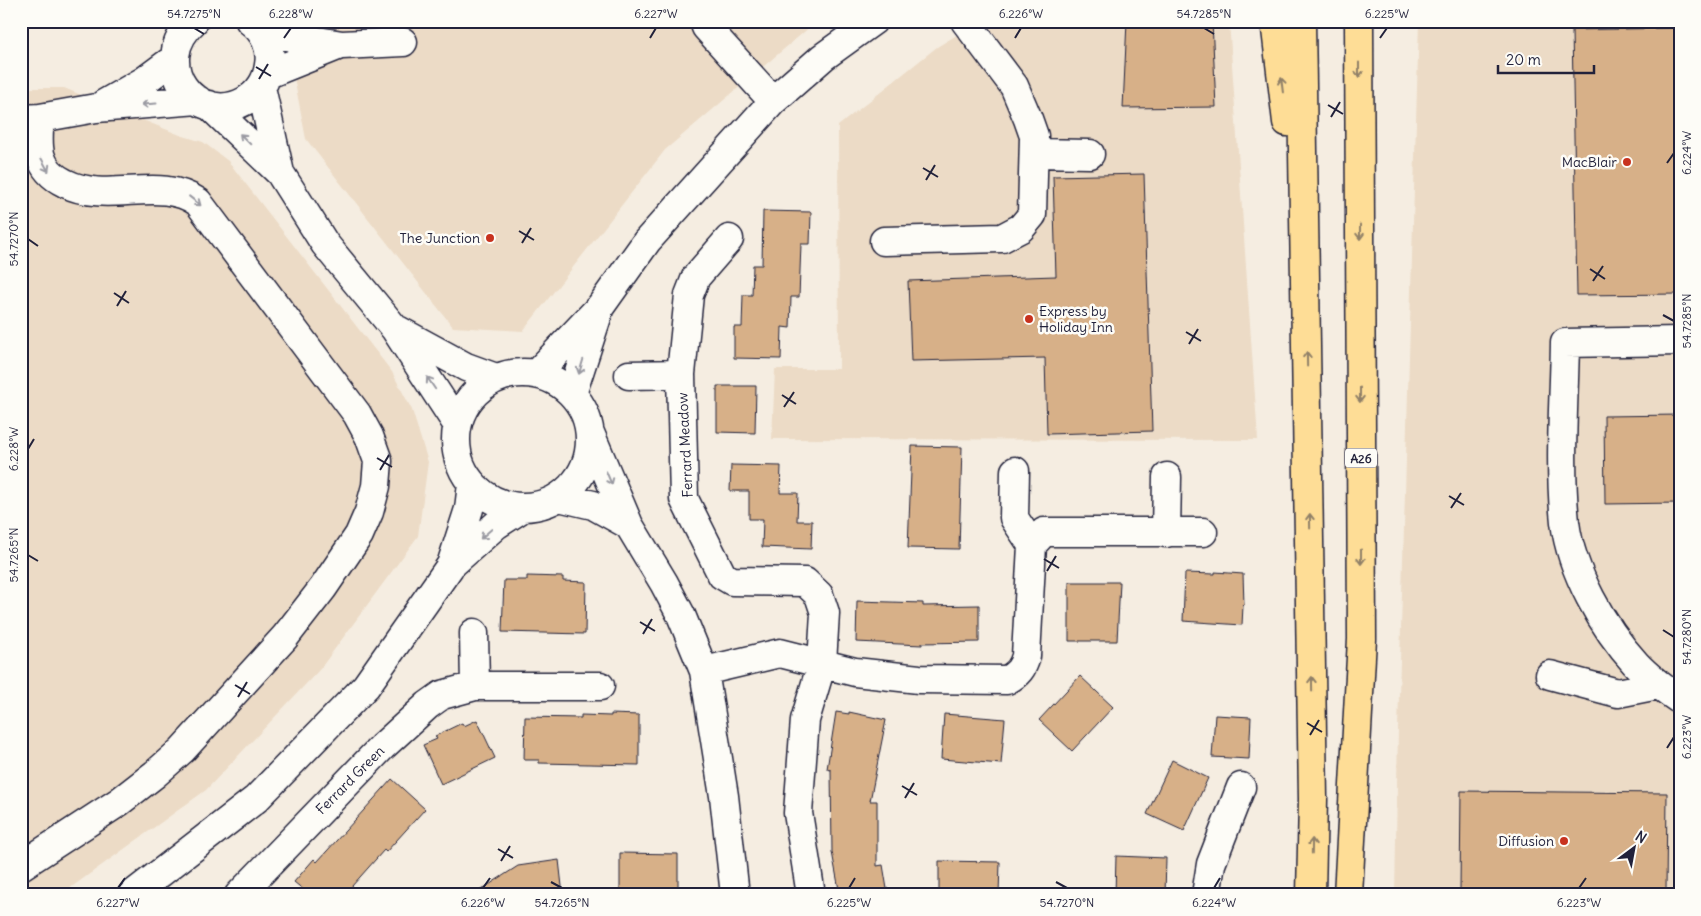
<svg xmlns="http://www.w3.org/2000/svg" width="1701" height="916" viewBox="0 0 1701 916" font-family="Delius,sans-serif">
  <style>
    .built { fill: #ecdbc6 }
    .building { fill: #d7b088; stroke: #22223b }
    .lines { fill: none; stroke-linecap: round; stroke-linejoin: round }
    .minor-casing { stroke: #22223b; stroke-width: 31 }
    .highway-casing { stroke: #22223b; stroke-width: 31 }
    .minor { stroke: #fdfcf7; stroke-width: 28 }
    .highway { stroke: #fedd96; stroke-width: 28 }
    .oneway { stroke: #908068 }
    .oneway2 { stroke: #9a9aa2 }
    .ticks { fill: none; stroke: #22223b; stroke-width: 2 }
    .poi-dot { fill: #c8321e; stroke: #fdfcf7; stroke-width: 2 }
    .labels { text-anchor: middle; dominant-baseline: central; stroke-width: 5; stroke-linejoin: round; paint-order: stroke }
    .shield { fill: #fdfcf7; stroke: #646373; stroke-width: 1 }
    .shield-label { font-size: 12px; font-weight: bold; fill: #22223b }
    .poi-label { font-size: 14px; fill: #22223b; stroke: #fdfcf7; text-anchor: end }
    .street-label { font-size: 14px; fill: #22223b; stroke: #fdfcf7 }
    .neatline { fill: none; stroke: #22223b; stroke-width: 2 }
    .ticks-label { font-size: 12px; text-anchor: middle; fill: #22223b }
  </style>
  <rect width="100%" height="100%" fill="#f5ede1"/>
  <filter id="ink" filterUnits="userSpaceOnUse"><feTurbulence type="fractalNoise" baseFrequency=".02" numOctaves="2"/><feDisplacementMap in="SourceGraphic" scale="10" xChannelSelector="R" yChannelSelector="G"/><feConvolveMatrix kernelMatrix="1 2 1 2 8 2 1 2 1" color-interpolation-filters="sRGB"/></filter>
  <g filter="url(#ink)">
    <!-- built -->
    <path class="built" d="M283 21H817L665 150 523 331 453 327 306 139Z
      M980 21H1229L1258 440 772 439 775 369H839L838 126 937 47Z
      M1419 21H1680V895H1395L1398 729Z
      M21 88H64L180 135 203 142 228 161 392 372 412 410 428 462 418 536 320 669 206 790 66 891 57 895H21Z"/>
    <!-- building -->
    <path class="building" d="M1127 21H1212L1216 107 1123 108Z
      M1680 28V294L1577 295 1572 30Z
      M1144 174 1152 431 1047 434 1045 358 911 361 908 281 1056 276 1053 176Z
      M763 211 811 212 810 244H801L799 297H791L790 328 782 327 781 359 734 358V327H742L743 295H752L753 265H762Z
      M717 386H756L755 433 717 432Z
      M1680 415V503L1605 504 1604 416Z
      M912 446 962 447 959 549 908 548Z
      M731 465 781 466 780 493H798L797 521H812L811 549 762 547 763 519H749V491H730Z
      M1215 572 1243 574 1244 605 1243 606 1242 625 1183 621 1185 573 1215 574Z
      M527 576 563 577V581L586 582 585 634 502 632 504 580H527Z
      M1069 582H1120L1117 641H1069Z
      M857 601 923 603V606L979 605V642L922 643V645L856 642Z
      M1080 676 1113 707 1072 751 1039 720Z
      M836 712 849 714V712L886 720 870 801H877V866L883 865 888 895H840L832 852 831 770 827 769Z
      M611 714 639 715V765L539 763V760H524L525 717 581 718V715L611 716Z
      M944 714 1005 719 1001 764 941 759Z
      M1215 715 1251 717 1249 759 1212 757Z
      M477 720 495 758 441 784 423 745 437 739 435 736 462 723 464 726Z
      M1172 760 1208 778 1184 831 1147 814Z
      M392 779 425 809 386 852 384 850 344 895H310L294 882 314 859 317 862 327 851Z
      M1461 791 1667 793 1666 891 1460 890Z
      M620 853 678 854V895H620Z
      M1116 856 1166 858 1165 895H1115Z
      M559 860 563 895H473L518 866Z
      M939 861 1000 862 999 895H939Z"/>
    <g class="lines">
      <defs>
        <path id="minor" d="M194 21C147 63 196 128 245 101 259 93 267 81 269 65 272 48 264 31 250 21
          M704 21 706 27 773 101
          M262 32 342 45 403 42
          M268 74 340 45
          M261 87 280 173
          M104 104 144 81 175 58
          M209 105 280 173 325 244 395 329 457 424
          M23 119 40 118 96 108 198 100
          M1034 153 1090 154
          M729 239 696 277 689 295 681 374 684 499 722 575 732 581 805 582 819 595 825 613 822 663 805 720 798 813 811 895
          M884 241 1002 238 1021 228 1032 215 1034 136 1028 119 1014 86 965 21
          M398 330 466 367 496 378
          M1680 341 1565 343C1564 402 1559 464 1565 522 1571 571 1603 628 1636 664 1649 678 1664 689 1680 700
          M456 440a67 67 0 1 1 134 0a67 67 0 1 1-134 0Z
          M536 374 600 307 647 241 773 101 823 57 873 21
          M629 375 681 374
          M572 394 598 314
          M590 433 629 525 664 583 681 615 704 671 724 796 735 895
          M1015 471 1014 518 1032 545
          M559 497 593 505 629 525
          M1166 533 1167 477
          M451 565 469 509 472 484
          M474 633 475 686
          M704 671 780 653 855 672 919 679 1007 680C1018 674 1023 668 1026 656L1032 545 1044 532H1203
          M1550 675 1618 693 1658 685
          M21 866 119 802 155 774 182 750 285 637 323 588 359 535 369 512 376 486 378 461 369 436 357 414 198 202C160 175 108 205 65 183 36 169 37 146 40 118
          M132 895 256 799 366 686 451 565 496 525 524 507
          M239 895 382 747 428 705 442 695 475 686H600
          M1206 895 1211 864 1241 787"/>
        <path id="highway" d="M1275 21 1287 122
          M1301 21 1313 799 1311 895
          M1348 895 1362 639 1359 21"/>
      </defs>
      <!-- minor casing -->
      <use href="#minor" class="minor-casing"/>
      <!-- highway casing -->
      <use href="#highway" class="highway-casing"/>
      <!-- minor -->
      <use href="#minor" class="minor"/>
      <!-- highway -->
      <use href="#highway" class="highway"/>
    </g>
    <!-- one-way arrows -->
    <defs><path id="oneway-shaft" d="M-6 0H5M1.5-3L5.5 0L1.5 3" fill="none" stroke-width="1.6" stroke-linecap="round" stroke-linejoin="round" transform="scale(1.25)"/></defs>
    <g class="oneway">
      <use href="#oneway-shaft" transform="translate(1359 70) rotate(90)"/>
      <use href="#oneway-shaft" transform="translate(1282 85) rotate(-97)"/>
      <use href="#oneway-shaft" transform="translate(1360 232) rotate(90)"/>
      <use href="#oneway-shaft" transform="translate(1307 359) rotate(-91)"/>
      <use href="#oneway-shaft" transform="translate(1360 395) rotate(90)"/>
      <use href="#oneway-shaft" transform="translate(1310 521) rotate(-91)"/>
      <use href="#oneway-shaft" transform="translate(1361 557) rotate(90)"/>
      <use href="#oneway-shaft" transform="translate(1312 684) rotate(-91)"/>
      <use href="#oneway-shaft" transform="translate(1312 846) rotate(-89)"/>
    </g>
    <g class="oneway2">
      <use href="#oneway-shaft" transform="translate(149 104) rotate(176)"/>
      <use href="#oneway-shaft" transform="translate(245 139) rotate(-135)"/>
      <use href="#oneway-shaft" transform="translate(45 165) rotate(61)"/>
      <use href="#oneway-shaft" transform="translate(195 201) rotate(38)"/>
      <use href="#oneway-shaft" transform="translate(581 367) rotate(107)"/>
      <use href="#oneway-shaft" transform="translate(431 383) rotate(-124)"/>
      <use href="#oneway-shaft" transform="translate(609 478) rotate(67)"/>
      <use href="#oneway-shaft" transform="translate(486 534) rotate(139)"/>
    </g>
  </g>
  <!-- ticks -->
  <path class="ticks" d="M194 28 204 34M1204 28 1214 34M284 38 291 28M650 38 656 28M1015 38 1021 28M1380 38 1387 28M256 67 271 76M259 79 268 64M1328 105 1343 114M1331 117 1340 102M1667 163 1674 153M923 168 938 177M926 180 935 165M519 231 534 240M28 239 38 246M522 243 531 228M1590 269 1605 279M1593 281 1603 266M114 293 129 303M117 306 126 291M1663 315 1674 321M1186 332 1201 341M1189 344 1198 329M782 395 796 404M784 407 794 392M28 449 34 439M377 458 392 467M380 470 389 455M1449 496 1464 505M1451 508 1461 493M28 555 38 561M1044 559 1059 568M1047 571 1056 556M640 622 655 631M1663 630 1674 637M643 634 652 619M235 685 250 694M238 697 247 682M1307 723 1322 732M1310 735 1319 720M1667 748 1674 737M902 786 917 795M905 798 914 783M498 849 513 858M501 861 510 846M551 882 562 888M1056 882 1067 888M118 888 125 878M483 888 490 878M849 888 855 878M1214 888 1220 878M1579 888 1586 878"/>
  <!-- markers -->
  <g class="poi-dot">
    <circle cx="1627" cy="162" r="5"/>
    <circle cx="490" cy="238" r="5"/>
    <circle cx="1029" cy="319" r="5"/>
    <circle cx="1564" cy="841" r="5"/>
  </g>
  <g class="labels">
    <!-- shield labels -->
    <rect class="shield" x="1345" y="448.5" width="32" height="19" rx="4"/>
    <g class="shield-label">
      <text x="1361" y="458">A26</text>
    </g>
    <!-- poi labels -->
    <g class="poi-label">
      <text x="1617" y="162">MacBlair</text>
      <text x="480" y="238">The Junction</text>
      <text x="1039" y="311" text-anchor="start">Express by<tspan x="1039" dy="16">Holiday Inn</tspan></text>
      <text x="1554" y="841">Diffusion</text>
    </g>
    <!-- street labels -->
    <g class="street-label">
      <text transform="translate(685 445) rotate(-93)">Ferrard Meadow</text>
      <text transform="translate(350 780) rotate(-45)">Ferrard Green</text>
    </g>
  </g>
  <!-- margin -->
  <rect width="1701" height="916" fill="none" stroke="#fdfcf7" stroke-width="55"/>
  <!-- north arrow -->
  <g transform="translate(1634 848) rotate(32)" stroke="#fdfcf7" stroke-width="4" paint-order="stroke">
  <path d="M0-4L9 19L0 12L-9 19Z" fill="#22223b"/>
  <text y="-8" font-size="14" font-weight="bold" text-anchor="middle" fill="#22223b">N</text>
  </g>
  <!-- scale -->
  <path d="M1498 65v8h96v-8" fill="none" stroke="#22223b" stroke-width="2.5"/>
  <text x="1506" y="65" font-size="15" fill="#22223b" stroke="#fdfcf7" stroke-width="4" paint-order="stroke">20 m</text>
  <rect x="28" y="28" width="1646" height="860" class="neatline"/>
  <g class="ticks-label">
    <text x="194" y="18">54.7275°N</text>
    <text x="291" y="18">6.228°W</text>
    <text x="656" y="18">6.227°W</text>
    <text x="1021" y="18">6.226°W</text>
    <text x="1204" y="18">54.7285°N</text>
    <text x="1387" y="18">6.225°W</text>
    <text transform="translate(1687 153) rotate(-90)" y="4">6.224°W</text>
    <text transform="translate(14 239) rotate(-90)" y="4">54.7270°N</text>
    <text transform="translate(1687 321) rotate(-90)" y="4">54.7285°N</text>
    <text transform="translate(14 449) rotate(-90)" y="4">6.228°W</text>
    <text transform="translate(14 555) rotate(-90)" y="4">54.7265°N</text>
    <text transform="translate(1687 637) rotate(-90)" y="4">54.7280°N</text>
    <text transform="translate(1687 737) rotate(-90)" y="4">6.223°W</text>
    <text x="118" y="907">6.227°W</text>
    <text x="483" y="907">6.226°W</text>
    <text x="562" y="907">54.7265°N</text>
    <text x="849" y="907">6.225°W</text>
    <text x="1067" y="907">54.7270°N</text>
    <text x="1214" y="907">6.224°W</text>
    <text x="1579" y="907">6.223°W</text>
  </g>
</svg>
